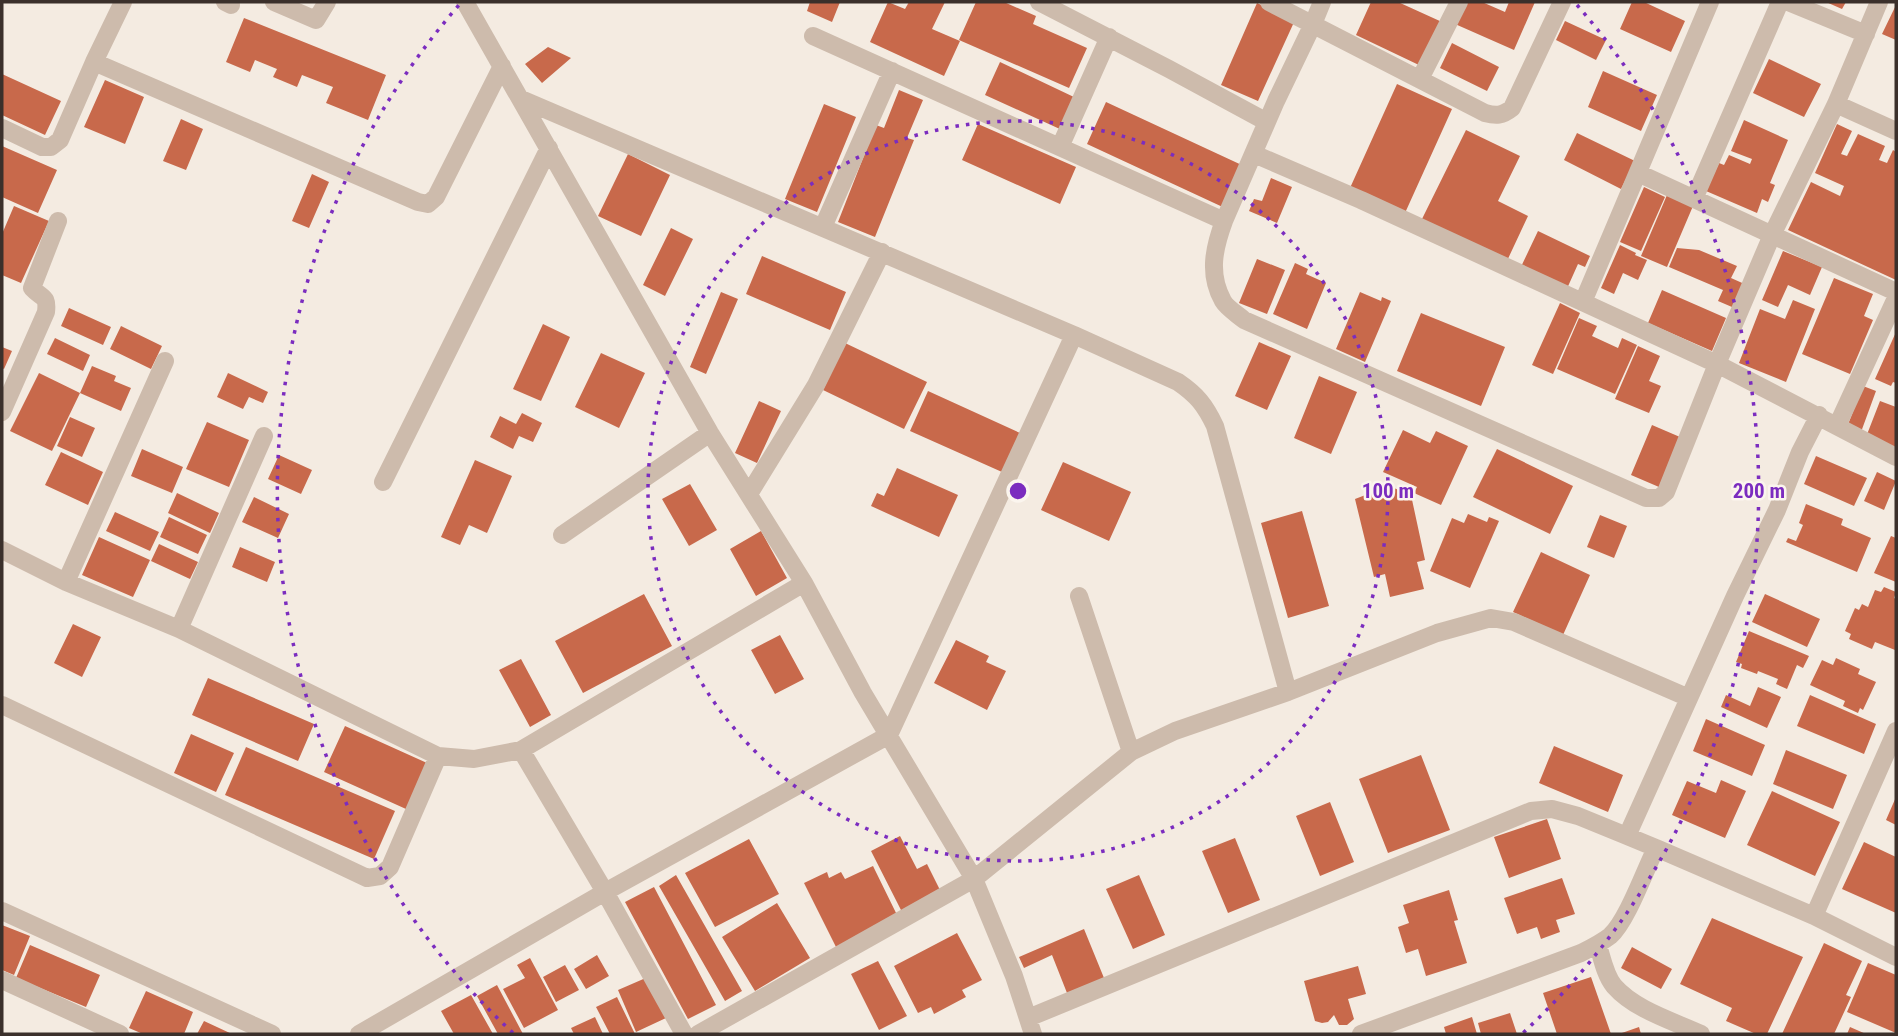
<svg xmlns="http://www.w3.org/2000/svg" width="1898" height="1036" viewBox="0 0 1898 1036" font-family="'Roboto Condensed',sans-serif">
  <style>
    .building { fill: #c8694b }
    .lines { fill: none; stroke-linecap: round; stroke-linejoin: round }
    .minor { stroke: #cdbbac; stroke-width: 18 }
    .ring { fill: none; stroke: #7b2cbf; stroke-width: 3.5; stroke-dasharray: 3.5 7 }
    .centre { fill: #7b2cbf; stroke: #fbf5ee; stroke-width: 3.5 }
    .ring-label { font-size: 21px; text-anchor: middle; font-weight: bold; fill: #7b2cbf; stroke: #fbf5ee; stroke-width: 5; stroke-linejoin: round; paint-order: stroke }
  </style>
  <rect width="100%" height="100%" fill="#f4ebe1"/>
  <!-- building -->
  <path class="building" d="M810 2H840L832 22 807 11Z
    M888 2 905 9 909 2H945L932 29 960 41 944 76 870 42Z
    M976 2H1004L1036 16 1033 24 1087 48 1069 88 959 40Z
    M1371 2H1398L1442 22 1421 66 1356 35Z
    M1465 2H1482L1505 12 1509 2H1535L1514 50 1455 24Z
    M1632 2H1644L1685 21 1671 52 1620 29Z
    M1826 2H1846L1842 9Z
    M1257 3 1295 20 1258 101 1221 85Z
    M1896 5V40L1882 34Z
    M244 18 386 75 368 120 326 103 333 87 302 75 297 87 273 77 277 69 255 60 250 72 226 62Z
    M1565 21 1606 40 1596 60 1556 40Z
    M1452 43 1499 67 1487 91 1440 68Z
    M548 47 571 58 542 83 525 64Z
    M1769 59 1821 84 1804 117 1753 93Z
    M1000 62 1076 98 1062 130 985 95Z
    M1603 71 1657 95 1641 131 1588 107Z
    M2 74 61 101 45 135 2 115 3 110H2Z
    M105 80 144 97 125 144 84 127Z
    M1397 84 1452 109 1405 213 1350 188Z
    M899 90 923 100 907 138 914 140 875 237 838 222 876 125 884 128Z
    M1106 102 1246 167 1227 209 1087 144Z
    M824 104 856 117 817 212 785 199Z
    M181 119 203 129 186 170 163 161Z
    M1744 120 1788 140 1770 183 1775 185 1768 202 1762 199 1757 213 1706 191 1719 163 1724 165 1729 155 1750 164 1752 159 1731 151Z
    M978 124 1076 167 1060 204 962 160Z
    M1837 124 1852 131 1841 154 1847 156 1858 134 1885 146 1879 160 1887 163 1893 150 1896 152V280L1788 230 1811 182 1840 196 1844 186 1815 173Z
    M1466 130 1520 156 1498 201 1528 216 1506 263 1421 221Z
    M1577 133 1635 161 1621 189 1564 160Z
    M2 146 57 170 38 213 2 197Z
    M628 154 670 175 641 236 598 216Z
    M312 174 329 182 309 228 292 221Z
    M1271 178 1292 187 1277 223 1249 211 1254 199 1262 201Z
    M1644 187 1665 197 1641 251 1620 242Z
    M1667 195 1693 206 1667 267 1641 256Z
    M14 206 49 221 21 283 2 275V234Z
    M671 228 693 239 665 296 643 285Z
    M1538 231 1590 256 1585 267 1578 264 1565 293 1519 271Z
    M1620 245 1636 253 1635 255 1647 260 1638 280 1623 273 1614 294 1601 288Z
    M1677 248 1699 250 1737 266 1731 278 1749 286 1739 310 1718 301 1723 290 1669 267Z
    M1783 251 1822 267 1810 295 1788 285 1778 307 1762 300Z
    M762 256 846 292 830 330 746 294Z
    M1257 259 1285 270 1267 314 1239 303Z
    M1295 263 1308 269 1306 274 1326 283 1307 329 1273 314Z
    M1834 278 1873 294 1864 316 1873 320 1850 374 1802 354Z
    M1662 290 1726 318 1712 351 1648 323Z
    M721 292 738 299 706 374 690 367Z
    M1360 292 1381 301 1382 297 1391 301 1365 362 1336 349Z
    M1793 300 1815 309 1786 382 1739 363 1760 309 1785 319Z
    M1560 303 1580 313 1553 374 1532 365Z
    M69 308 111 327 103 345 61 326Z
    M1421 313 1505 347 1481 406 1397 371Z
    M1579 318 1597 326 1592 336 1618 348 1622 338 1637 345 1615 394 1557 369Z
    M543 324 570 337 541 401 513 389Z
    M121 326 162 346 151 369 110 349Z
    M1896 332V383L1893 382 1891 386 1875 379Z
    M55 338 90 355 83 371 47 354Z
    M1259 342 1291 356 1267 410 1235 396Z
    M845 343 927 382 904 429 823 390Z
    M1638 346 1660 356 1649 381 1661 386 1649 413 1615 399Z
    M2 347 12 351 4 369 2 368Z
    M601 353 645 373 619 428 575 407Z
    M92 366 116 376 114 381 131 388 121 411 80 393Z
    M39 373 80 393 52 451 10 431Z
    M228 373 268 392 263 403 249 397 243 409 217 397Z
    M1319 376 1357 392 1331 454 1294 438Z
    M1863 386 1876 391 1861 432 1847 427Z
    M928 391 1020 433 1002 472 910 431Z
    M759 401 781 411 757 463 735 453Z
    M1880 401 1896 407V449L1866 437Z
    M522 413 542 423 533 442 519 436 513 449 490 437 500 416 516 424Z
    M70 417 95 428 82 457 57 446Z
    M207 422 249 440 229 487 186 469Z
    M1652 425 1680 437 1659 487 1631 475Z
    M1403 430 1430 443 1436 431 1468 446 1441 505 1414 493 1417 487 1383 472Z
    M142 449 183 467 172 493 131 476Z
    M1497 449 1573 486 1550 534 1473 497Z
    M61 452 103 472 88 505 45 485Z
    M279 455 312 470 301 494 268 479Z
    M1816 456 1867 478 1854 506 1804 484Z
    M475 460 512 476 487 533 469 525 460 545 441 537Z
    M1063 462 1131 492 1109 541 1041 510Z
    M897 468 958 495 939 537 871 506 877 493 884 496Z
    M1877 472 1896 481 1884 510 1864 501Z
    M690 484 717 530 689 546 662 499Z
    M1389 486 1411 495 1425 560 1417 562 1424 589 1390 597 1385 574 1374 577 1355 499Z
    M177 493 219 513 210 533 168 513Z
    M254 497 289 514 278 538 242 522Z
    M1806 504 1843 519 1841 525 1871 538 1857 572 1786 542 1788 538 1796 541 1803 525 1799 523Z
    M1302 511 1329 606 1288 618 1261 523Z
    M115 512 159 532 150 551 106 531Z
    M1468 514 1487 522 1489 517 1499 521 1470 588 1430 571 1452 518 1464 523Z
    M1600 515 1627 526 1614 558 1587 547Z
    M169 517 207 535 198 554 160 537Z
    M761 531 787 578 756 596 730 549Z
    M1891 536 1896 538V582L1874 573Z
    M99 537 150 560 133 597 82 575Z
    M159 544 198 562 190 579 151 561Z
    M240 547 275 562 267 582 232 567Z
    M1541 552 1590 575 1563 635 1513 612Z
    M1884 587 1896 592 1894 598 1896 599 1895 650 1875 642 1872 649 1849 639 1851 634 1845 631 1855 608 1859 610 1862 604 1868 607 1875 590 1881 592Z
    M644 594 672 646 583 693 555 641Z
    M1765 594 1820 619 1807 647 1752 622Z
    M73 624 101 637 82 677 54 663Z
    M1749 631 1809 656 1803 668 1797 665 1787 689 1776 684 1778 679 1758 671 1757 674 1741 668 1742 664 1736 662Z
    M780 635 804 679 775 694 751 650Z
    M956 640 989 656 986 662 1006 671 987 710 934 683Z
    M1836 658 1860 669 1858 674 1876 682 1863 710 1860 708 1858 713 1843 706 1845 701 1810 685 1822 660 1833 665Z
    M521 659 551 715 530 727 499 670Z
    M208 678 314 724 298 761 192 715Z
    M1758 687 1781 697 1767 728 1721 707 1726 695 1750 706Z
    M1810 695 1876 724 1864 754 1797 726Z
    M1706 719 1765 745 1752 776 1693 751Z
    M345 726 427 763 406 809 324 772Z
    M191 734 234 753 216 792 174 773Z
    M1554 746 1623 775 1608 812 1539 783Z
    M246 747 395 811 374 859 225 795Z
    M1786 750 1847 775 1833 809 1773 784Z
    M1421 755 1450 830 1388 853 1359 779Z
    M1721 780 1746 791 1725 838 1672 815 1687 781 1716 793Z
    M1772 791 1840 822 1815 876 1747 845Z
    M1896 797V825L1886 820Z
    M1330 802 1354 862 1320 876 1296 816Z
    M1547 819 1561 859 1509 878 1494 837Z
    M900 836 917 869 927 864 941 892 902 912 871 851Z
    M1235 838 1260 900 1228 913 1202 851Z
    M749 839 779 894 715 927 685 873Z
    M1864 842 1896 857V913L1842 889Z
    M873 866 898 917 836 947 804 883 827 872 829 878 841 872 845 879Z
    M676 875 742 991 725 1001 659 886Z
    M1139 875 1165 935 1133 949 1106 889Z
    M1562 878 1575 914 1556 920 1560 932 1541 939 1537 927 1517 934 1504 898Z
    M654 887 716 1005 688 1019 625 902Z
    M1449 890 1458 920 1454 921 1467 963 1426 976 1418 949 1406 953 1398 927 1409 923 1403 905Z
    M777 903 810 958 755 991 722 937Z
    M1712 918 1803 957 1767 1034H1756L1726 1021 1732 1008 1680 984Z
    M2 925 30 936 14 975 2 970Z
    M1084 929 1104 978 1067 993 1052 955 1024 968 1019 957Z
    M957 933 982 980 962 990 966 997 934 1014 931 1007 918 1013 894 966Z
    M1824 943 1862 961 1846 995 1851 997 1834 1034H1782Z
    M30 945 100 975 86 1007 16 978Z
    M1632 947 1672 969 1661 989 1621 968Z
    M597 955 609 976 586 989 574 969Z
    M530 958 558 1010 524 1028 503 989 525 978 517 965Z
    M878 961 907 1016 879 1030 851 974Z
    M1868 963 1896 975V1033L1847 1012Z
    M565 965 579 990 556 1002 543 977Z
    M1358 966 1366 994 1348 999 1354 1019 1347 1025H1339L1334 1015 1328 1022 1322 1023 1315 1021 1304 981Z
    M648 977 666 1018 636 1032 618 990Z
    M1591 977 1611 1034H1557L1543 993Z
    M497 985 523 1034H498L477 996Z
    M146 991 193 1012 184 1034H143L129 1028Z
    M471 995 493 1034H454L441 1011Z
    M617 997 635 1034H610L596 1007Z
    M1510 1013 1517 1034H1481L1478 1023Z
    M595 1017 603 1034H574L571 1028Z
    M1472 1017 1477 1034H1446L1444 1027Z
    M204 1021 232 1034H197Z
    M1639 1027 1641 1034H1619Z
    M1850 1027 1866 1034H1847Z"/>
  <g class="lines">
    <!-- minor -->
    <path class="minor" d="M123 2 94 62 418 202 428 204 436 197 502 66
      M225 2 231 5
      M274 2 316 20 327 2
      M465 2 710 433 804 583 863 693 974 879 1014 976 1033 1034
      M1039 2 1169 69 1267 122
      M1269 2 1485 113C1496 116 1502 116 1512 108L1562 2
      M1788 2 1866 34
      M813 36 1224 221C1214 248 1208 274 1223 301 1227 308 1237 314 1244 320L1646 498H1659L1666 492 1717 364 1772 235 1836 104 1879 2
      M1420 79 1459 2
      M1836 104 1896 131
      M2 128 42 147H51L60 140 94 62
      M1060 147 1109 37
      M1254 154 1361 200 1717 364 1896 457
      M1638 173 1896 292
      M1694 199 1780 2
      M1224 221 1276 101 1313 24 1322 2
      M823 227 892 71
      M1583 302 1710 2
      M1074 335 1178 382C1197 395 1205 405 1215 426L1288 692
      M2 412 46 312C48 295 42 299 32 288L58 221
      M1837 426 1896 298
      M383 482 549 148
      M749 494 816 385 882 252
      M562 535 710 433
      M2 550 66 582 179 629 438 756 474 759 521 750
      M66 582 165 361
      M1079 596 1131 752
      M179 629 264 436
      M2 705 367 878 380 876 390 867 438 756
      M1656 848 1814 916 1896 957
      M2 911 272 1034
      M1814 916 1896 731
      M1598 945C1602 958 1605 975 1614 986 1635 1010 1673 1021 1701 1034
      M2 980 120 1034
      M1028 1018 1531 811 1552 809 1578 816 1627 836
      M359 1034 605 892 889 735 1074 335 521 99
      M684 1034 605 892 521 750 804 583
      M698 1034 974 879 1131 752 1175 731 1288 692 1437 633 1491 618 1514 622 1689 698
      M1361 1034 1581 953C1591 948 1601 943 1610 936 1627 921 1645 870 1656 848L1627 836 1735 596 1777 510 1800 452 1819 415"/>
  </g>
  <!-- distance rings -->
  <g class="ring">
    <circle cx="1018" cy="491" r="370"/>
    <path d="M513 1033A741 741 0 0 1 459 5M1577 5A741 741 0 0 1 1523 1033"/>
  </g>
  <circle cx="1018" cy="491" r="10" class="centre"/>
  <g class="ring-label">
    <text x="1388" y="498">100 m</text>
    <text x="1759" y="498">200 m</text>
  </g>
  <!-- border -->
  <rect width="1898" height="1036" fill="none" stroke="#3b302b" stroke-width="7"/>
</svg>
